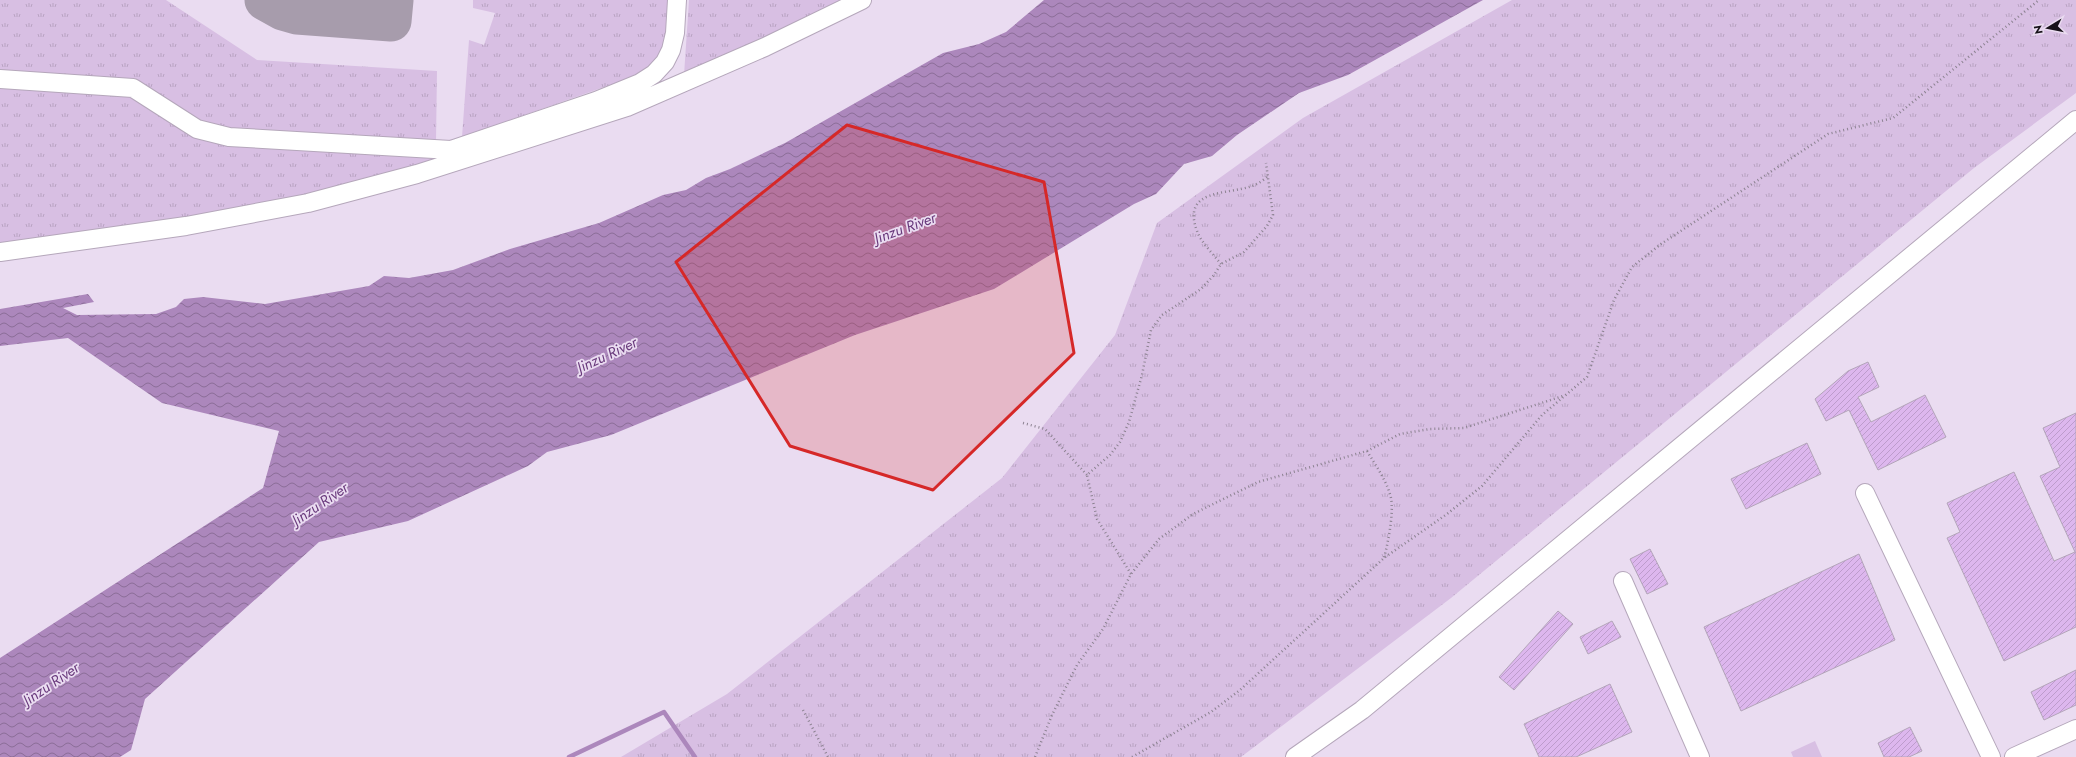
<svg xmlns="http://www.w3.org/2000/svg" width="2076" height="757" viewBox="0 0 2076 757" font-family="Jost,sans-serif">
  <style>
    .grass { fill: url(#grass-tufts) }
    .green { fill: #d8bfe3 }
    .water { fill: url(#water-waves) }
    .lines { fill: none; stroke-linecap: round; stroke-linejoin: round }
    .stream { stroke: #ac87bc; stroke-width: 4.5 }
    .taxiway { stroke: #a79cac; stroke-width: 41 }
    .building { fill: url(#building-hatch); stroke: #b3a5b9 }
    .minor-casing { stroke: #b5a7bb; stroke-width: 20 }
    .path { stroke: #8c8291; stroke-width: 2.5; stroke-dasharray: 1 3; stroke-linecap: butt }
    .minor { stroke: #fff; stroke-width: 18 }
    .marked { fill: #d62828; fill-opacity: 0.2; stroke: #d62828; stroke-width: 3; stroke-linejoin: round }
    .labels { text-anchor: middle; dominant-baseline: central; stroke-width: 3.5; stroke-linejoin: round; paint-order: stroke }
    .water-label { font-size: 15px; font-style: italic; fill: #693a7c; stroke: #eadcf1 }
  </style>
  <defs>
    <pattern id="grass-tufts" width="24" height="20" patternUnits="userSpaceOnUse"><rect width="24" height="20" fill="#d8bfe3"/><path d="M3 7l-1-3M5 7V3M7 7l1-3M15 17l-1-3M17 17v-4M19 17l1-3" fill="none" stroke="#b9a3c2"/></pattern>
    <pattern id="water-waves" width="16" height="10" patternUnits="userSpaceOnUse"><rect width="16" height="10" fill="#ac87bc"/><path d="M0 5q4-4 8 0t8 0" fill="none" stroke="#8b6d98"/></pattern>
    <pattern id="building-hatch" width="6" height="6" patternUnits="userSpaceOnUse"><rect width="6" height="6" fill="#ddb7ee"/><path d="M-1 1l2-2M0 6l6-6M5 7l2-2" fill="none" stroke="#bd9ccc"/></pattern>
  </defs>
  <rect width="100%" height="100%" fill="#eadcf1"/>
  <!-- grass -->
  <path class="grass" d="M0 0H166L257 60 437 71 436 141 235 130 191 118 163 96 135 82 0 74Z
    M473 0H670L664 51 647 72 462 137 469 40 484 45 495 13 473 8Z
    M689 0H850L684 75Z
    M1512 0H2076V93L1974 168 1451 598 1241 757H621L727 694 1002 478 1115 335 1157 223 1303 118Z
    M0 88 135 95 223 142 437 159 329 190 180 218 0 246Z"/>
  <!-- green -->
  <path class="green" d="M1815 741 1822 757H1793L1791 752Z"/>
  <!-- water -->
  <path class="water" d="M1044 0H1483L1348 75 1299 93 1237 135 1212 156 1184 164 1156 194 1134 204 994 289 855 335 611 435 547 452 528 466 408 521 319 542 145 699 131 750 120 757H0V658L263 488 279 431 162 403 68 338 0 346V309L88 294 94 302 63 308 77 315 156 314 176 307 184 299 203 297 265 304 369 286 384 276 409 278 453 270 510 249 599 223 663 195 686 190 706 178 730 169 785 143 943 53 979 44 1006 32Z"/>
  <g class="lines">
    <!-- stream -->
    <path class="stream" d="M569 757 664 712 695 757"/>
    <!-- taxiway -->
    <path class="taxiway" d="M265 0 283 10 297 14 391 21 393 0"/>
  </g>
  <!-- building -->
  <path class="building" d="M1868 362 1879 387 1858 397 1871 422 1925 395 1946 437 1878 470 1849 410 1826 421 1815 399 1848 371Z
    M2076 413V627L2004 661 1947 538 1960 532 1947 503 2014 472 2054 561 2075 552 2040 476 2060 467 2043 428Z
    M1807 443 1821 474 1746 509 1731 479Z
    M1650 549 1668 584 1647 594 1630 559Z
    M1859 554 1895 640 1741 711 1704 627Z
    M1558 611 1573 624 1514 690 1499 677Z
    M1612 621 1621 637 1588 654 1580 637Z
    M2076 670V705L2044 720 2031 692Z
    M1610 684 1632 732 1576 757H1539L1524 724Z
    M1910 727 1922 751 1909 757H1884L1878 743Z"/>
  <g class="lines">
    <defs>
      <path id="minor" d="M0 79 133 88 197 129 229 137 451 150 596 101 640 83 654 74 665 62 671 50 675 33 677 0
        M0 252 186 226 308 203 417 174 627 107 765 47 862 0
        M1865 493 1991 757
        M1623 581 1700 757
        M1295 757 1362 710 2076 120
        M2014 757 2076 729"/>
    </defs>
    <!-- minor casing -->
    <use href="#minor" class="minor-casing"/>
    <!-- path -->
    <path class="path" d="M1221 264C1213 254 1201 242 1197 231 1181 188 1228 195 1252 186 1258 184 1264 180 1268 176
      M1023 423 1045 429 1087 475
      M1367 451C1376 466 1387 481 1391 498 1394 513 1388 543 1384 558
      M1131 574 1097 519 1087 475 1110 455 1120 442 1129 422 1142 375 1151 330 1162 315 1201 289 1214 275 1221 264 1244 252 1267 226 1273 215 1266 163
      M803 710 828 757
      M1035 757 1052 715 1077 665 1103 629 1131 574 1159 539 1193 514 1258 482 1367 451 1400 434 1430 429 1464 428 1563 396
      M1132 757 1211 712 1240 690 1384 558 1447 514 1482 486 1542 415 1587 377 1614 300 1632 267 1661 244 1828 134 1893 118 2039 0"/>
    <!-- minor -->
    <use href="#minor" class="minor"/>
  </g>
  <!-- marked area -->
  <path class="marked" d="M847 125 1044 182 1074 353 933 490 790 446 676 262Z"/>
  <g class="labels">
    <!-- water labels -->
    <g class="water-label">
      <text transform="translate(905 228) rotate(-20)">Jinzu River</text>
      <text transform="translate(607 355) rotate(-25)">Jinzu River</text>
      <text transform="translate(320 504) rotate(-34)">Jinzu River</text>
      <text transform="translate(51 684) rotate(-34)">Jinzu River</text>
    </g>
  </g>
  <!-- north arrow -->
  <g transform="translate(2048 28) rotate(260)" stroke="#eadcf1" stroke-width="3" paint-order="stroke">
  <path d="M0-3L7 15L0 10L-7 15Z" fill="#171219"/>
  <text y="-6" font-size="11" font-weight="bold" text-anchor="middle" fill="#171219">N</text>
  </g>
</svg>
